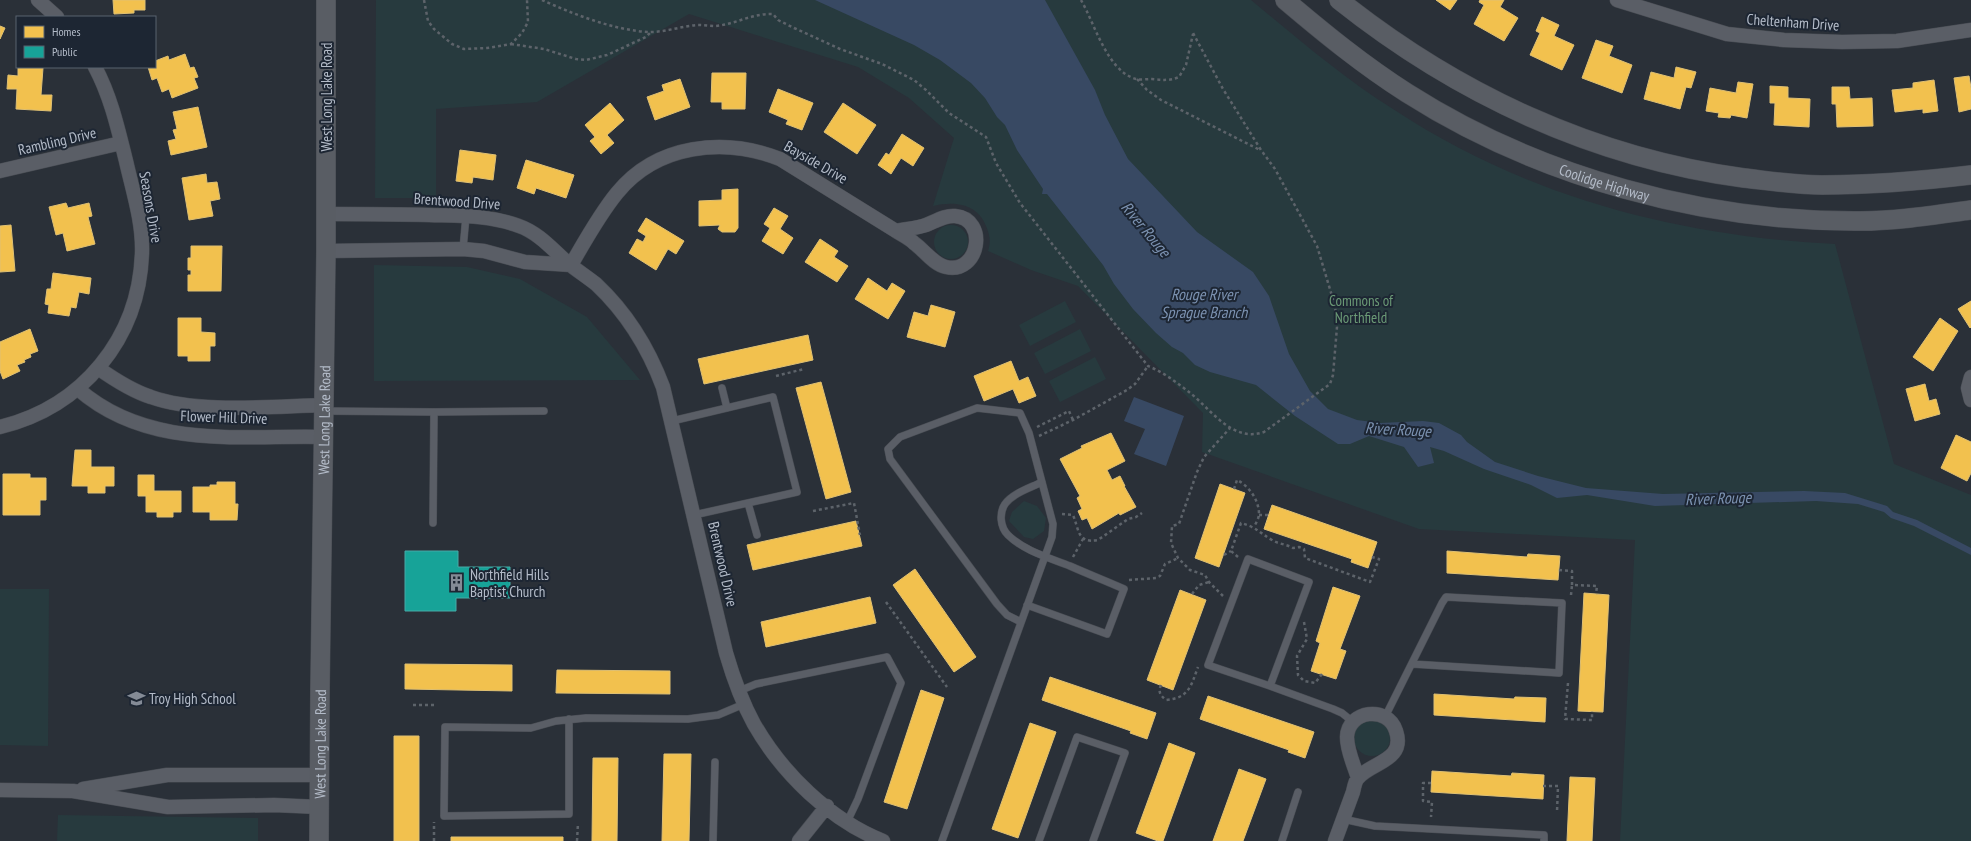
<svg xmlns="http://www.w3.org/2000/svg" width="1971" height="841" viewBox="0 0 1971 841" font-family="'PT Sans Narrow',sans-serif">
  <style>
    .green { fill: #273a3e }
    .water { fill: #384963 }
    .homes { fill: #f2c14e; stroke: #dfc073 }
    .public { fill: #17a398; stroke: #46aaa7 }
    .lines { fill: none; stroke-linecap: round; stroke-linejoin: round }
    .service-casing { stroke: #484c53; stroke-width: 8 }
    .minor-casing { stroke: #484c53; stroke-width: 15 }
    .secondary-casing { stroke: #484c53; stroke-width: 20 }
    .path { stroke: #5d636a; stroke-width: 2.5; stroke-dasharray: 3 3; stroke-linecap: butt }
    .service { stroke: #5a5e66; stroke-width: 7 }
    .minor { stroke: #5a5e66; stroke-width: 14 }
    .secondary { stroke: #595d64; stroke-width: 19 }
    .labels { text-anchor: middle; dominant-baseline: central; stroke-width: 4; stroke-linejoin: round; paint-order: stroke }
    .street-label { font-size: 15px; fill: #b4bcc9; stroke: #1d2633 }
    .park-label { font-size: 15px; fill: #6b9a76; stroke: #1d2633 }
    .poi-label { font-size: 15px; fill: #b4bcc9; stroke: #1d2633; text-anchor: start }
    .water-label { font-size: 16px; font-style: italic; fill: #7c92b1; stroke: #1d2633 }
  </style>
  <rect width="100%" height="100%" fill="#2a3038"/>
  <!-- green -->
  <path class="green" d="M376 0H1251C1297 38 1342 77 1393 109 1526 197 1678 236 1835 244L1894 464 1971 495V841H1620L1635 540 1419 529 1202 452 1203 413 1078 286 1031 270 988 251C991 242 990 235 986 226 977 203 954 201 933 206L954 138 909 98 858 67 689 14 537 102 436 109V198H375Z
    M934 242a17 17 0 1 1 34 0a17 17 0 1 1-34 0Z
    M374 265 467 267 520 279 587 317 640 380 374 381Z
    M1065 301 1076 322 1030 346 1019 325Z
    M1080 329 1091 351 1045 374 1034 353Z
    M1095 357 1106 379 1060 402 1049 381Z
    M1024 501 1037 506 1046 518 1044 531 1033 539 1024 537 1009 521 1012 512Z
    M0 589H49L48 746 0 745Z
    M1354 738a18 18 0 1 1 36 0a18 18 0 1 1-36 0Z
    M58 815 258 818V841H57Z"/>
  <!-- water -->
  <path class="water" d="M815 0H1045L1095 90 1105 115 1128 159 1197 232 1253 272 1269 296 1289 354 1310 391 1328 409 1357 420 1380 423 1423 421 1439 423 1461 435 1467 442 1495 462 1538 476 1586 488 1663 494 1804 491 1845 493 1887 506 1893 512 1917 520 1971 548V555L1914 526 1891 518 1884 512 1858 504 1816 501 1655 506 1587 495 1557 498 1531 485 1484 469 1444 451 1430 447 1434 463 1418 467 1404 447 1369 436 1350 444H1338L1295 416 1256 385 1210 372 1195 365 1183 353 1172 347 1156 333 1133 309 1114 284 1103 265 1047 194H1042L1043 189 1017 150 1005 125 997 117 985 98 971 83 940 60 914 45Z
    M1134 397 1184 416 1166 466 1134 454 1145 429 1124 421Z"/>
  <!-- homes -->
  <path class="homes" d="M113 0H145V10H134V13L114 14Z
    M1436 0H1457L1450 10Z
    M1480 0H1504L1500 7 1518 18 1504 41 1474 24 1484 5 1479 2Z
    M1542 17 1559 25 1554 36 1574 45 1562 70 1530 55 1540 33 1536 31Z
    M0 26 5 28 0 39Z
    M1596 40 1613 46 1609 56 1632 65 1622 93 1582 78Z
    M185 54 190 68 194 67 198 77 194 78 198 88 172 98 169 89 162 92 157 78 152 80 148 67H155V61L168 56 169 60Z
    M18 67 43 68 41 95H52L51 111 16 109 17 89H7L8 75 18 76Z
    M1676 67 1696 72 1691 88 1686 87 1680 109 1644 99 1651 72 1674 78Z
    M712 73H746L745 109H722V102H711Z
    M1969 76 1971 88V109L1959 112 1954 78Z
    M680 79 690 107 655 120 647 97 664 91 662 85Z
    M1934 80 1938 111 1923 113V109L1895 112 1892 90 1913 88V83Z
    M1738 82 1753 84 1747 118 1731 115 1730 118 1718 117 1719 113 1706 111 1710 88 1736 93Z
    M1770 86 1788 87V98L1810 99 1809 127 1774 125 1775 103H1770Z
    M1832 87H1849L1850 99 1872 98 1873 126 1837 127 1836 104H1832Z
    M778 89 813 103 802 130 786 124 788 120 769 112Z
    M610 103 624 120 607 135 614 143 601 154 590 141 595 137 585 125Z
    M843 103 876 125 857 154 824 132Z
    M198 107 207 147 171 155 168 141 176 139 173 130 177 129 173 112Z
    M902 134 924 148 913 166 901 158 891 174 878 165 886 153 889 155Z
    M460 150 496 155 493 180 473 177 472 183 456 181Z
    M526 160 574 175 566 198 536 188 534 194 517 188Z
    M206 174 207 183 217 182 220 199 210 201 213 216 189 220 182 178Z
    M738 189V228L735 232H722L718 229 720 225 699 226V201L722 200V190Z
    M66 203 68 208 89 203 92 216 88 217 95 244 67 251 63 233 56 235 49 207Z
    M774 208 788 216 780 229 793 238 783 254 762 241 770 228 764 224Z
    M646 218 684 241 676 254 668 249 656 270 629 253 637 239 643 242 646 236 638 231Z
    M11 225 15 271 0 272V226Z
    M820 239 838 251 834 257 848 266 837 282 805 262Z
    M191 246H222L221 291H188V275H191V270H188V258H191Z
    M53 273 91 278 89 294 79 292 76 308 71 307 69 316 48 313 49 305 45 304 47 289H51Z
    M868 278 887 291 892 283 905 291 888 319 855 299Z
    M1971 301V327L1970 328 1958 309Z
    M931 305 955 312 945 347 907 337 914 312 928 316Z
    M178 318H201V332L215 333V346H210V361H188V356H178Z
    M1940 318 1958 331 1933 371 1913 357Z
    M30 329 38 351 30 354 31 357 24 360 25 362 17 365 20 371 3 379 0 371V342Z
    M808 335 813 360 704 384 698 359Z
    M1011 361 1019 381 1028 377 1036 396 1019 403 1013 389 984 401 974 376Z
    M821 382 851 492 826 499 796 388Z
    M1925 384 1929 401 1936 399 1940 414 1915 421 1906 389Z
    M1111 433 1125 461 1107 470 1112 480 1120 476 1125 486H1124L1136 507 1120 515 1119 513 1092 529 1087 518 1082 520 1078 511 1082 509 1077 498 1080 496 1060 459 1082 448 1081 446Z
    M1956 435 1971 442V473L1967 481 1941 468Z
    M75 450H91V467H114V486H105V493H88V486H72Z
    M3 474H30V478H46V500H40V515H3Z
    M138 475H154V491H181V512H173V517H157V512H146V496H138Z
    M217 482H235V504H238L237 520H210V512H193V487H210V485H217Z
    M1220 484 1245 493 1219 567 1195 558Z
    M1272 505 1377 542 1368 568 1351 562 1352 559 1264 529Z
    M856 521 862 546 753 570 747 545Z
    M1447 551 1527 557 1528 554 1560 556 1558 580 1447 573Z
    M915 569 976 657 954 672 893 585Z
    M1333 587 1360 596 1340 649 1346 651 1336 679 1311 671 1320 643 1316 641Z
    M1180 590 1206 600 1173 690 1147 680Z
    M1584 593 1609 595 1603 712 1578 711Z
    M870 597 876 623 766 647 761 622Z
    M405 664 512 665V691L405 689Z
    M557 670 670 671V694L556 693Z
    M1050 677 1156 713 1147 739 1130 733 1131 731 1042 700Z
    M921 690 944 698 907 809 884 802Z
    M1434 694 1514 699 1515 697 1546 698 1545 722 1434 715Z
    M1208 696 1314 732 1305 758 1288 752 1289 750 1200 719Z
    M1030 723 1056 732 1018 838 992 829Z
    M394 736H419V841H394Z
    M1169 743 1195 753 1163 841H1158L1136 833Z
    M664 754H691L689 841H662Z
    M593 758H618L617 841H592Z
    M1239 769 1266 779 1243 841H1213Z
    M1432 771 1511 776 1512 773 1544 775 1543 799 1431 792Z
    M1570 777 1595 778 1592 841H1567Z
    M451 837H563V841H451Z"/>
  <!-- public -->
  <path class="public" d="M405 551H458V567H510V598H456V611H405Z"/>
  <g class="lines">
    <defs>
      <path id="service" d="M463 249 466 216
        M722 388 727 408
        M324 411 434 412 433 523
        M434 412 544 411
        M672 421 773 397 797 492 694 515
        M748 503 757 535
        M1027 605 1107 634 1124 589C1106 581 1088 574 1070 566 1050 558 1024 551 1008 535 1000 527 999 513 1005 504 1013 493 1030 488 1042 482
        M1270 686 1208 665 1248 559 1309 582 1270 686 1333 709 1342 713 1353 722
        M739 691 756 684 887 657 901 683 858 799 847 822
        M1385 717 1442 603 1446 597 1562 603 1559 673 1412 664
        M569 719V814L444 816 445 727 531 728 556 721 586 718 688 719 718 715 744 704
        M1343 819 1375 826 1544 835V841
        M713 841 715 762
        M942 841 1052 537 1053 524 1029 433 1020 413 977 408 900 437 888 449 890 459 997 604 1007 615 1021 622
        M1039 841 1077 737 1125 753 1093 841
        M1282 841 1298 792"/>
      <path id="minor" d="M38 0 57 17
        M1617 0 1727 34 1784 40 1842 42 1897 41 1971 30
        M0 171 121 143
        M326 214C360 214 395 214 429 215 459 216 490 215 519 226 539 233 553 250 569 264 578 271 587 277 596 284 627 313 648 347 663 387L726 653C733 677 742 702 754 724 782 773 830 820 883 841
        M326 251 463 249 484 251 525 262 571 265
        M571 265C585 241 599 215 617 193 657 144 724 137 780 159L896 231C902 235 909 238 914 243 924 250 933 264 946 267 979 275 989 219 955 216 945 215 936 221 926 225 917 228 906 229 896 231
        M98 368C115 380 132 391 151 397 198 414 274 406 325 405
        M1971 377 1968 388 1971 400
        M78 389C148 450 239 435 324 437
        M0 427C82 407 139 339 142 253 143 222 133 192 126 161 118 129 111 97 95 67
        M83 789 167 775H319
        M0 790 73 791 168 807 274 805 319 807
        M799 841 827 806
        M1335 841C1341 825 1347 808 1353 792 1354 788 1355 781 1358 778 1371 762 1406 761 1396 731 1388 705 1348 710 1347 737 1347 751 1354 765 1358 778"/>
      <g id="secondary">
        <path id="s1" d="M1285 0C1324 33 1363 65 1407 93 1539 177 1703 222 1860 221 1897 221 1934 215 1971 210"/>
        <path d="M1339 0C1457 94 1594 158 1744 178 1770 181 1796 185 1822 185 1872 185 1921 181 1971 175"/>
        <path id="s2" d="M319 841 320 689 326 251V0"/>
      </g>
    </defs>
    <!-- service casing -->
    <use href="#service" class="service-casing"/>
    <!-- minor casing -->
    <use href="#minor" class="minor-casing"/>
    <!-- secondary casing -->
    <use href="#secondary" class="secondary-casing"/>
    <!-- path -->
    <path class="path" d="M424 0 428 21 434 29 452 44 464 49 487 48 511 44 522 33 528 22 527 0
      M542 0C573 14 616 31 650 32 666 32 682 26 698 25 704 25 710 26 716 26 736 24 753 13 773 14L778 20 794 28 840 49 882 64 914 80 926 90 949 113 986 137 996 163 1020 203 1148 366C1163 372 1176 382 1189 392 1211 409 1232 443 1264 432L1330 384 1333 375 1337 327 1335 306 1317 246 1275 169 1261 150 1223 89 1193 33
      M1081 0C1095 24 1107 71 1136 79 1141 80 1147 79 1152 79 1162 80 1170 81 1179 77L1186 65 1193 34
      M511 44 544 49 576 59 586 60 607 55 646 37 651 32
      M1137 79 1147 90 1161 100 1260 150
      M776 376 804 369
      M1037 427 1069 411 1073 420
      M1039 436 1073 420 1127 390 1135 384 1148 366
      M1234 489 1237 480C1249 486 1259 500 1259 514 1259 518 1256 523 1254 527
      M813 511 854 503 860 535
      M1062 514 1073 515C1079 529 1077 544 1098 540L1128 519 1136 517 1142 513
      M1259 515H1268
      M1224 555 1231 551
      M1073 557 1083 539
      M1238 557 1231 551 1241 523C1256 527 1260 533 1272 540 1278 544 1286 544 1293 548L1299 547 1304 549 1305 558 1370 582 1379 559 1372 557
      M1559 570 1572 571V585L1597 586 1596 594
      M1129 580 1156 578 1160 576 1165 564 1178 558
      M1192 594 1199 585 1209 582
      M1571 595 1572 585
      M1223 596 1209 582 1205 575 1190 570 1178 558 1171 543 1172 526 1179 524 1197 472 1204 457 1230 428
      M886 602 947 687
      M1304 622 1307 639 1297 656 1298 675 1304 681 1315 683 1322 674
      M1568 683 1565 719 1592 720V711
      M1161 685C1158 692 1160 695 1166 700 1189 698 1191 686 1198 667
      M413 705H434
      M1431 783H1423V801L1432 802 1431 817
      M1543 786H1558L1557 812
      M434 841V822
      M577 841 578 823"/>
    <!-- service -->
    <use href="#service" class="service"/>
    <!-- minor -->
    <use href="#minor" class="minor"/>
    <!-- secondary -->
    <use href="#secondary" class="secondary"/>
  </g>
  <!-- icons -->
  <defs>
    <symbol id="building-bare" viewBox="-9 -9 18 18"><path d="M-4-6H4V6H1V3H-1V6H-4ZM-2.5-4.3h1.7v1.8h-1.7ZM.8-4.3h1.7v1.8H.8ZM-2.5-1h1.7V.8h-1.7ZM.8-1h1.7V.8H.8Z" fill="#848b96" stroke="#1d2633" stroke-width="2.5" paint-order="stroke"/></symbol>
    <symbol id="school-bare" viewBox="-9 -9 18 18"><path d="M0-5L7-2L0 1L-7-2ZM-4 1L0 2.5L4 1V4Q0 6-4 4Z" fill="#848b96" stroke="#1d2633" stroke-width="2.5" paint-order="stroke"/></symbol>
  </defs>
  <g fill-rule="evenodd">
    <use href="#building-bare" x="444" y="570" width="25" height="25"/>
    <use href="#school-bare" x="124" y="686" width="25" height="25"/>
  </g>
  <g class="labels">
    <!-- street labels -->
    <g class="street-label">
      <text transform="translate(1793 22) rotate(4)">Cheltenham Drive</text>
      <text transform="translate(326 97) rotate(-90)">West Long Lake Road</text>
      <text transform="translate(57 141) rotate(-13)">Rambling Drive</text>
      <text transform="translate(816 162) rotate(30)">Bayside Drive</text>
      <text stroke="none"><textPath href="#s1" startOffset="371">Coolidge Highway</textPath></text>
      <text transform="translate(457 201) rotate(4)">Brentwood Drive</text>
      <text transform="translate(151 207) rotate(80)">Seasons Drive</text>
      <text transform="translate(224 417) rotate(2)">Flower Hill Drive</text>
      <text stroke="none"><textPath href="#s2" startOffset="421">West Long Lake Road</textPath></text>
      <text transform="translate(723 564) rotate(77)">Brentwood Drive</text>
      <text stroke="none"><textPath href="#s2" startOffset="97">West Long Lake Road</textPath></text>
    </g>
    <!-- park labels -->
    <g class="park-label">
      <text x="1361" y="300">Commons of<tspan x="1361" dy="17">Northfield</tspan></text>
    </g>
    <!-- poi labels -->
    <g class="poi-label">
      <text x="470" y="574">Northfield Hills<tspan x="470" dy="17">Baptist Church</tspan></text>
      <text x="149" y="698">Troy High School</text>
    </g>
    <!-- water labels -->
    <g class="water-label">
      <text transform="translate(1146 229) rotate(50)">River Rouge</text>
      <text x="1204" y="294">Rouge River<tspan x="1204" dy="18">Sprague Branch</tspan></text>
      <text transform="translate(1398 429) rotate(3)">River Rouge</text>
      <text transform="translate(1718 498) rotate(-2)">River Rouge</text>
    </g>
  </g>
  <!-- legend -->
  <rect x="16" y="16" width="140" height="52" fill="#1d2633" stroke="#59626f"/>
  <rect x="24" y="26" width="20" height="12" fill="#f2c14e" stroke="#59626f"/>
  <text x="52" y="36" font-size="12" fill="#b4bcc9">Homes</text>
  <rect x="24" y="46" width="20" height="12" fill="#17a398" stroke="#59626f"/>
  <text x="52" y="56" font-size="12" fill="#b4bcc9">Public</text>
</svg>
